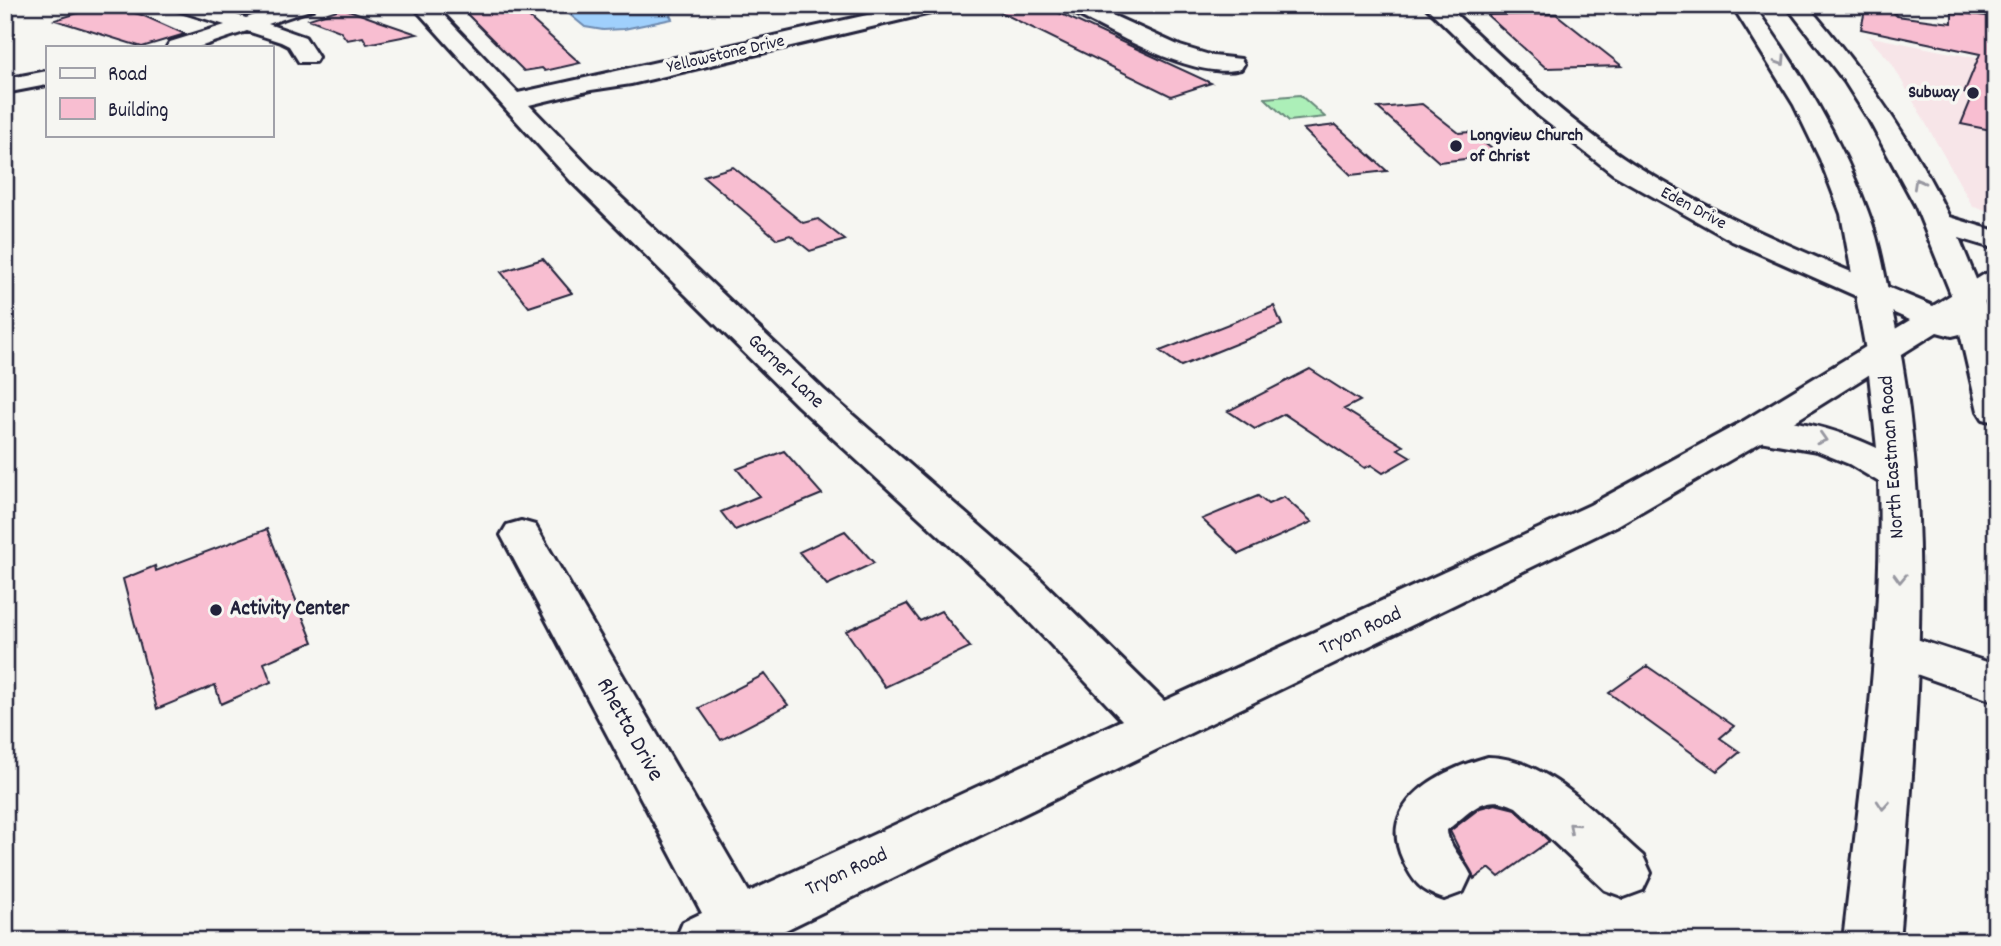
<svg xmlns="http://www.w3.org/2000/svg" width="2001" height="946" viewBox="0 0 2001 946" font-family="Dekko,sans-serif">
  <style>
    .built { fill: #f7e5e8 }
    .green { fill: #acefb8; stroke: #67887a; stroke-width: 2 }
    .water { fill: #a0d0fc; stroke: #6e8aaf; stroke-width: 2 }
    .building { fill: #f8bed1; stroke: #22223b; stroke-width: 2 }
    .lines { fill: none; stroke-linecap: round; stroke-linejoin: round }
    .minor-casing { stroke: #22223b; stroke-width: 6 }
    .major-casing { stroke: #22223b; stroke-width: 6 }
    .minor { fill: #f6f6f2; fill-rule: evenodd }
    .major { fill: #f6f6f2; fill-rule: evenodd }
    .oneway { stroke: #9797a0 }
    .poi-dot { fill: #22223b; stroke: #f6f6f2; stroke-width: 2.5 }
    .labels { text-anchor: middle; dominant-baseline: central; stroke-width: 7; stroke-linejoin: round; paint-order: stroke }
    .far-street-label { font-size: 18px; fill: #22223b; stroke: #f6f6f2 }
    .far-poi-label { font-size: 18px; font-weight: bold; fill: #22223b; stroke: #f6f6f2; text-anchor: end }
    .street-label { font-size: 21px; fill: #22223b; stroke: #f6f6f2 }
    .poi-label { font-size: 21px; font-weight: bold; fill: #22223b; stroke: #f6f6f2; text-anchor: start }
    .near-street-label { font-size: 24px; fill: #22223b; stroke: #f6f6f2 }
  </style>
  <rect width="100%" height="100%" fill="#f6f6f2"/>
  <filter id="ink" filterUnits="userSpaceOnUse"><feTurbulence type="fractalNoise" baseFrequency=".0143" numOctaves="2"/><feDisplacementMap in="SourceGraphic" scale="14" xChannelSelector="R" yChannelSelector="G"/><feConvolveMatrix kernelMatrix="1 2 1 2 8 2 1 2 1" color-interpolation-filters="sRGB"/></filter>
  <g filter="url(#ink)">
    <!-- built -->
    <path class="built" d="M1867 36 1996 62V212L1973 207 1891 62Z"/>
    <!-- green -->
    <path class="green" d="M1300 95 1325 117 1289 121 1265 98Z"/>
    <!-- water -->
    <path class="water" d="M558 5H672L678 9 670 15 672 19 624 29 603 30 585 27Z"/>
    <!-- building -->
    <path class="building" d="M104 5 142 15 185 34 142 47 55 20Z
      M488 5H515L580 63 545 71 542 68 524 71 463 10Z
      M986 5H1042L1211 83 1171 96Z
      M1855 5H1886L1897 16 1934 21 1952 23V12L1996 17V131L1961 124 1973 95 1964 93 1980 54 1861 29 1864 15Z
      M343 8 379 21 417 34 367 44 363 37 347 40 340 31 309 19Z
      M1556 14 1622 66 1546 68 1487 15Z
      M1422 104 1459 133 1470 132 1500 155 1439 162 1378 108Z
      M1336 125 1387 171 1351 175 1303 129Z
      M733 167 803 223 818 219 845 240 810 251 790 235 777 239 703 176Z
      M543 259 572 293 529 307 501 272Z
      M1274 306 1282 325 1181 366 1160 351Z
      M1310 369 1360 401 1344 409 1403 446 1398 449 1411 457 1383 473 1371 465 1365 468 1284 414 1255 429 1228 411Z
      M784 451 822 494 735 530 721 512 759 496 737 469Z
      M1258 496 1268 504 1284 497 1312 522 1239 554 1202 519Z
      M267 529 313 642 264 663 271 682 221 704 215 685 157 709 123 579 155 566 156 571Z
      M845 531 874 563 827 585 799 552Z
      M907 604 920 621 941 611 970 647 885 687 846 631Z
      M1647 666 1734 726 1720 738 1740 752 1717 771 1609 693Z
      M765 674 788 705 721 740 699 708Z
      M1495 804 1515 809 1549 841 1499 877 1489 868 1474 879 1450 831 1480 808Z"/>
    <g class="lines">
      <defs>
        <path id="minor" d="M171 5H204L246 18 285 5H316L313 9 268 24 305 37 318 57 315 62H299L289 46 281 42 247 31 199 47H167L170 42 225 25 174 9Z
          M412 5H434L518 93 912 5H949L939 11 631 84 591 90 529 105 590 168 824 390 1034 573 1164 701 1590 505 1742 422 1910 320 1732 241 1613 174 1539 116 1424 5H1446C1505 60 1564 119 1632 163 1726 223 1830 263 1933 306L1985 274 1996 272V295L1960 317 1968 326 1964 333 1952 336 1937 332 1768 438 1618 525 763 941H675L683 922 702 913 501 535 507 525 521 521 535 525 749 892 1122 720 1004 595 798 406 570 180Z
          M1063 5H1090L1180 46 1213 56 1241 59 1244 64 1241 69C1193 81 1109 30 1066 9Z
          M47 71V85L5 93V79Z
          M1898 633 1996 665V702L1882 662 1875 650 1882 638Z
          M1488 757C1549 758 1599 818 1643 856L1651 873 1643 890 1624 897 1605 890 1516 807C1484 791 1472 811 1447 830 1447 844 1464 860 1471 875L1463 892 1444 899C1421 891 1413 882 1403 860 1376 802 1441 770 1488 757Z"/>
        <path id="major" d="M1732 5H1753C1799 69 1841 137 1868 212 1880 243 1885 277 1892 310 1938 519 1916 729 1899 941H1843C1860 788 1884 636 1879 482L1849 464 1817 451 1742 438 1737 430 1742 422C1781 412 1841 431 1877 448L1867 356 1841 214 1820 159 1794 105Z
          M1786 5H1807C1862 70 1913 140 1949 217L1996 231V249L1959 238 1982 294 1996 336V422L1983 419 1978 411 1951 294 1915 205 1869 120 1845 82Z"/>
      </defs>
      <!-- minor casing -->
      <use href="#minor" class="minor-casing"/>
      <!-- major casing -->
      <use href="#major" class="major-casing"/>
      <!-- minor -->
      <use href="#minor" class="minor"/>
      <!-- major -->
      <use href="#major" class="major"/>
    </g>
    <!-- one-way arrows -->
    <defs><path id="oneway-chevron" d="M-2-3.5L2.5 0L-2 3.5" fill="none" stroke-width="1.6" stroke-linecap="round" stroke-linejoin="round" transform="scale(1.75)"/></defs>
    <g class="oneway">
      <use href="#oneway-chevron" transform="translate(1781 61) rotate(57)"/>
      <use href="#oneway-chevron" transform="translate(1918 183) rotate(-119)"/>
      <use href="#oneway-chevron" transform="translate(1822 439) rotate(17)"/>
      <use href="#oneway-chevron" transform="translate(1900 578) rotate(92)"/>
      <use href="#oneway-chevron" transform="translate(1883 805) rotate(95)"/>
      <use href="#oneway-chevron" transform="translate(1573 827) rotate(-138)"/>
    </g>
  </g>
  <!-- markers -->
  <g class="poi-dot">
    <circle cx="1973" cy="93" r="7"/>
    <circle cx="1456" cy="146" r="7"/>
    <circle cx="216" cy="610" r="7"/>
  </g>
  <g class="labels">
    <!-- far-street labels -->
    <g class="far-street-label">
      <text transform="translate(726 55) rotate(-13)">Yellowstone Drive</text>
      <text transform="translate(1693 209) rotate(28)">Eden Drive</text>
    </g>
    <!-- far-poi labels -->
    <g class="far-poi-label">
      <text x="1959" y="93">Subway</text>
      <text x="1470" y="136" text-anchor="start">Longview Church<tspan x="1470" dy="21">of Christ</tspan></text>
    </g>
    <!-- street labels -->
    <g class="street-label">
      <text transform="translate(785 372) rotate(44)">Garner Lane</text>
      <text transform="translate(1893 457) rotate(-94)">North Eastman Road</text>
      <text transform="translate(1361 632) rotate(-25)">Tryon Road</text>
      <text transform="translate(847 873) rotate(-25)">Tryon Road</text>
    </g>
    <!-- poi labels -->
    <g class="poi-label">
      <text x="230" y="610">Activity Center</text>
    </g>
    <!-- near-street labels -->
    <g class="near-street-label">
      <text transform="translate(629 730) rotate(61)">Rhetta Drive</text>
    </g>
  </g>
  <!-- margin -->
  <rect width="2001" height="946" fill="none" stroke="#f6f6f2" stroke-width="28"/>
  <rect x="14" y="14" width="1973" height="918" fill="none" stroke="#22223b" stroke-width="2.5" filter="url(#ink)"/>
  <!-- legend -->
  <rect x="46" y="46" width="228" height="91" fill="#f6f6f2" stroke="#a1a1a9" stroke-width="2"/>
  <rect x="60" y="68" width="35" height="10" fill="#f6f6f2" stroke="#a1a1a9" stroke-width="2"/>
  <text x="108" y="80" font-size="21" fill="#22223b">Road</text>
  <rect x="60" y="98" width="35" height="21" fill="#f8bed1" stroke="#a1a1a9" stroke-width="2"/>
  <text x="108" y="116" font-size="21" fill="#22223b">Building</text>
</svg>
